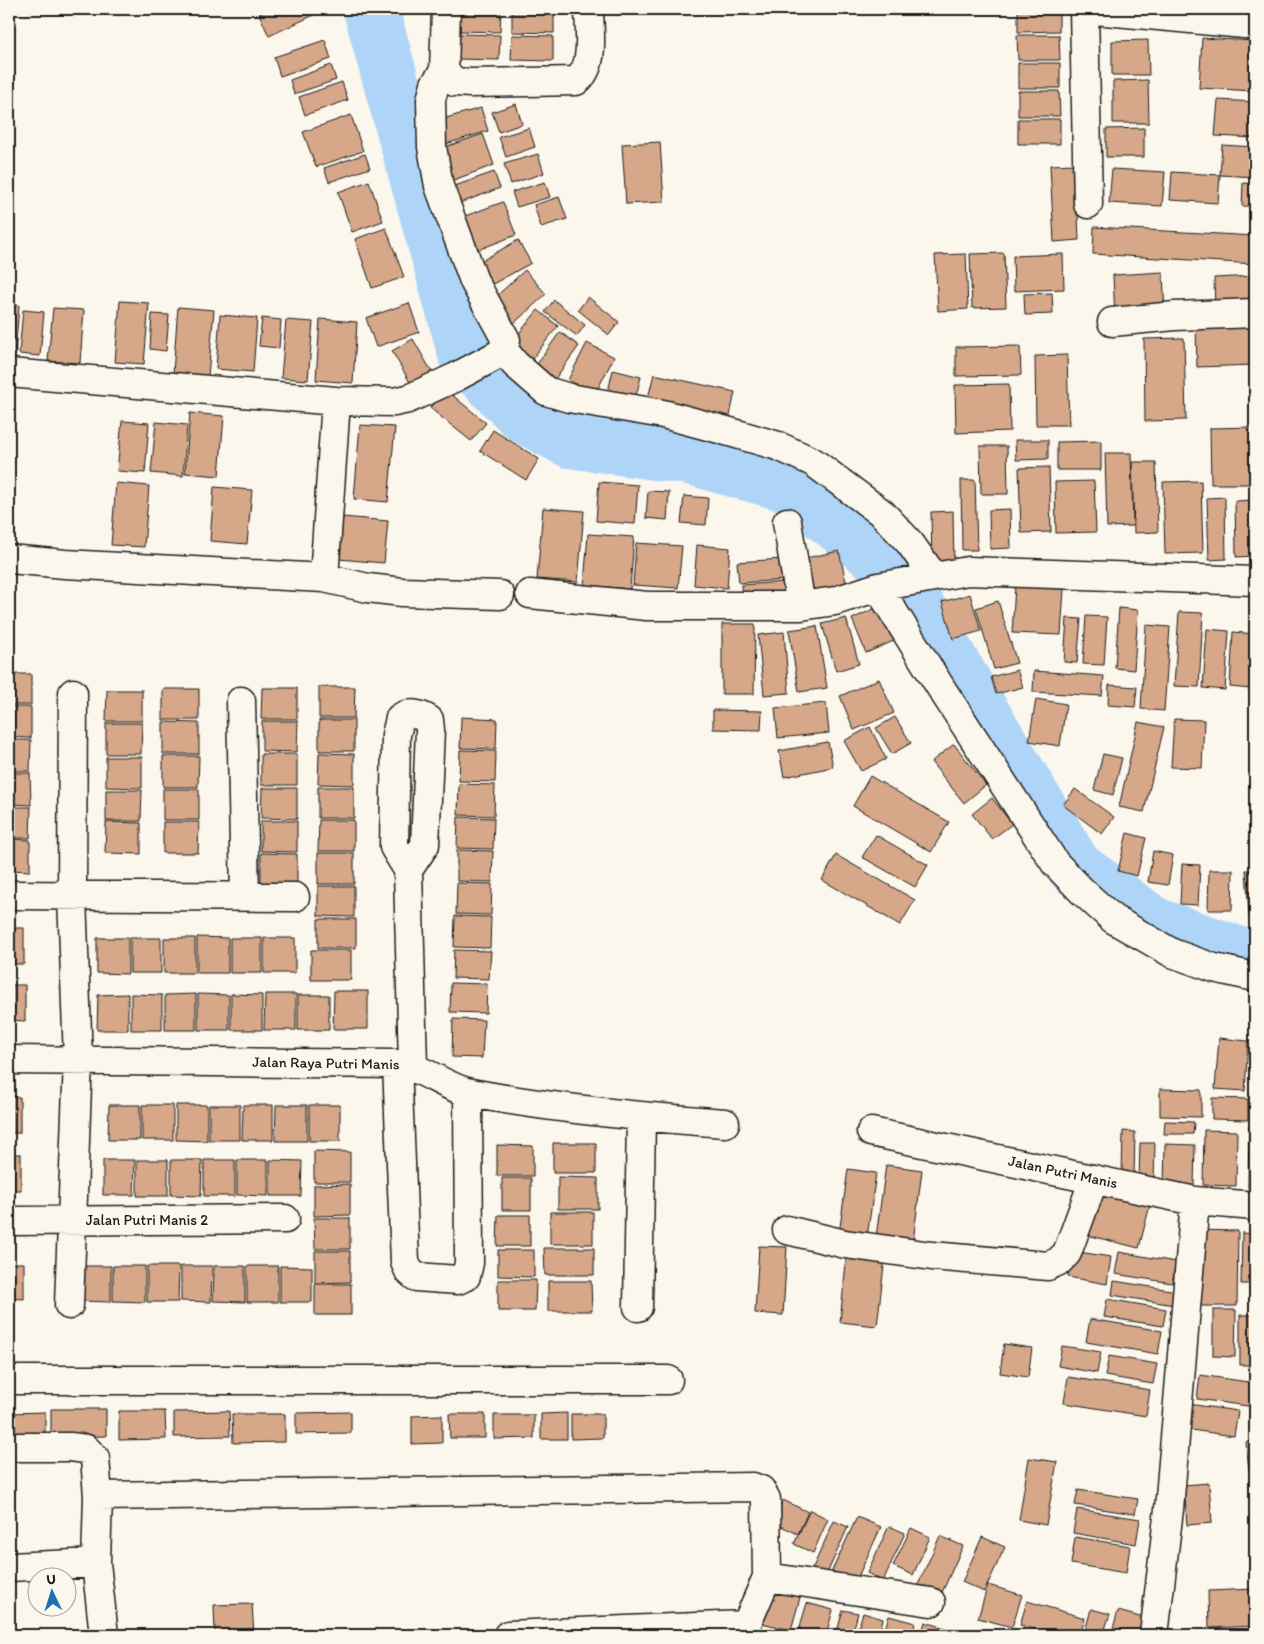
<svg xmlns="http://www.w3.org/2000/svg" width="1264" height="1644" viewBox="0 0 1264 1644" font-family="Itim,sans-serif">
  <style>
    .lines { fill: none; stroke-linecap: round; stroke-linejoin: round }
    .river { stroke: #aed5f8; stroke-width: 56 }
    .building { fill: #d6a788; stroke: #1c1c1c }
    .minor-casing { stroke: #1c1c1c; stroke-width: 31 }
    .minor { stroke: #fbf7ec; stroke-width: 28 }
    .labels { text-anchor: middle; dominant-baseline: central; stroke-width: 4.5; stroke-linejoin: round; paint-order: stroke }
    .street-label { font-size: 15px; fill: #1c1c1c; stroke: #fbf7ec }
  </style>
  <rect width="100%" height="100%" fill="#fbf7ec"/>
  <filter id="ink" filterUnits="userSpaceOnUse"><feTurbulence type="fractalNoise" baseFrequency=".02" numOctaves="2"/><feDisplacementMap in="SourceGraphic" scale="10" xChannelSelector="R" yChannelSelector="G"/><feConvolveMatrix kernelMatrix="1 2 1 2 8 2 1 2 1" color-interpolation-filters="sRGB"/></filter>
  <g filter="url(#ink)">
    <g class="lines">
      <!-- river -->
      <path class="river" d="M371 9 467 358 525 416 570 440 690 457 787 484 887 563 933 632 1075 868 1154 925 1240 955 1255 956"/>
    </g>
    <!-- building -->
    <path class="building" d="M270 9H311L314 15 269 36 259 14Z
      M459 9H501L500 32 459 31Z
      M512 9H554V33L512 32Z
      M1018 9H1059V31L1018 32Z
      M458 34 500 35 499 60 457 59Z
      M512 35 553 36V61L511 60Z
      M1017 35H1059L1060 60H1018Z
      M1202 38 1255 41V91L1199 88Z
      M325 40 331 59 280 76 274 57Z
      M1148 40 1149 75H1112V41Z
      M1018 63H1060V88H1018Z
      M331 65 336 80 294 94 290 80Z
      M1148 80 1149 123H1113V81Z
      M342 82 348 100 305 115 299 97Z
      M1018 91H1059L1060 116H1018Z
      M1218 100 1255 102V138L1215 136Z
      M516 104 522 124 499 132 492 112Z
      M481 108 488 131 446 144 439 120Z
      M351 115 363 151 316 167 303 132Z
      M1018 119H1060V144H1018Z
      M529 128 535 147 506 157 499 137Z
      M1144 128V157H1106V129Z
      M483 134 494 165 451 181 439 149Z
      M660 142 664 202 626 204 622 144Z
      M1222 145 1255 147V177L1220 175Z
      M365 154 370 168 329 182 324 168Z
      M538 154 544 173 511 184 504 164Z
      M1076 164 1079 240 1054 242 1050 165Z
      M1112 169 1165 172 1162 206 1109 203Z
      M494 172 500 188 455 205 449 188Z
      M1172 172 1220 175 1218 203 1170 200Z
      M369 181 383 221 352 232 338 192Z
      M545 182 550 197 517 207 512 192Z
      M1243 183 1255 184V206H1242Z
      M559 197 567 219 541 227 534 205Z
      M503 202 516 235 470 253 457 219Z
      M1094 227 1255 236V264L1093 254Z
      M386 228 404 277 372 288 355 239Z
      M518 240 531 263 491 285 478 263Z
      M1004 253 1006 307 972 308 970 254Z
      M966 254 968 309 938 311 935 255Z
      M1063 254 1064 289 1014 291 1013 256Z
      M525 270 546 294 511 326 490 302Z
      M1163 272 1165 315 1115 317 1113 275Z
      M1255 276V306L1215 308 1214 278Z
      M1052 293 1053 314 1025 315 1024 294Z
      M588 297 619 322 609 335 578 310Z
      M554 300 585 325 577 336 545 312Z
      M120 301 149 303 144 364 115 362Z
      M409 303 419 332 376 347 366 318Z
      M9 305H19L15 355 9 354Z
      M178 307 214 310 208 376 173 373Z
      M53 308 84 310 80 363 48 361Z
      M23 310 44 312 40 356 19 354Z
      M538 310 558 326 528 364 507 348Z
      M152 314 169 315 166 351 150 349Z
      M220 315 257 318 253 372 216 369Z
      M262 318 281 320 279 348 259 346Z
      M320 319 357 322 353 383 316 380Z
      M286 320 313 322 308 380 281 378Z
      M1255 326V365L1197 367 1196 327Z
      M560 332 579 346 549 387 530 374Z
      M1184 338 1186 420 1145 421 1144 339Z
      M413 339 433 374 412 386 392 351Z
      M587 343 614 357 595 394 568 380Z
      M1020 346 1021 375 956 376V347Z
      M1067 355 1069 425H1036L1035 356Z
      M613 370 641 377 633 407 606 400Z
      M654 374 735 392 728 425 646 406Z
      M1009 384 1010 431 956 433 955 385Z
      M445 389 486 423 471 441 430 408Z
      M190 413 224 416 219 476 185 473Z
      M122 421 149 423 145 473 117 471Z
      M156 422 187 425 183 476 151 473Z
      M360 425 395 427 388 502 354 499Z
      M1255 427V484H1211L1210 428Z
      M493 430 539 459 526 480 480 451Z
      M1015 440H1048V459L1016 460Z
      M1101 441V470H1057V442Z
      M980 446H1007L1008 494H981Z
      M1105 453H1131L1133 526 1107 527Z
      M1132 462H1156L1158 532 1134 533Z
      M1049 467 1051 532 1021 533 1019 468Z
      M961 480H975L977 550H962Z
      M1094 481 1096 532 1056 533 1055 482Z
      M1201 481 1203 553 1165 554 1163 482Z
      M599 482 638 485 635 524 596 521Z
      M116 483 149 486 144 547 111 545Z
      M214 487 252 490 247 544 210 541Z
      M648 491 669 492 667 520 646 518Z
      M684 496 708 498 706 525 681 523Z
      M1225 497 1226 559 1209 560 1207 498Z
      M1255 500V556L1236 557 1235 501Z
      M543 508 584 511 578 582 537 579Z
      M1010 509 1011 548 990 549 989 510Z
      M953 511 954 570 932 571 931 512Z
      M343 517 388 521 384 563 339 559Z
      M588 534 634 537 630 589 584 585Z
      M636 543 682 546 678 588 633 585Z
      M697 545 730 548 727 588 694 585Z
      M839 551 847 586 814 593 806 558Z
      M783 559 784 580 739 583 737 562Z
      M784 582 786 600 742 604 741 585Z
      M1015 586 1064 589 1061 635 1012 633Z
      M970 594 981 631 953 639 942 602Z
      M998 601 1017 663 994 669 976 608Z
      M880 606 896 640 866 653 852 619Z
      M1119 608 1138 610 1134 670 1115 668Z
      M1179 612 1203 613 1199 687 1174 686Z
      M1086 616 1107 617 1104 665 1083 664Z
      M846 618 859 664 836 671 822 624Z
      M1067 618 1081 619 1077 663 1064 662Z
      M722 624H755L754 694H722Z
      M1146 625 1170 627 1164 711 1141 709Z
      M817 626 827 688 799 692 789 630Z
      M1207 629 1229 631 1225 690 1203 688Z
      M784 632 789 693 764 695 758 635Z
      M1233 632 1255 634 1251 689 1230 687Z
      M1017 670 1023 687 996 694 991 677Z
      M1034 671 1104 676 1102 696 1033 692Z
      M9 674H31V705H9Z
      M879 679 894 713 854 730 840 696Z
      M1109 685 1137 687 1135 707 1108 705Z
      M319 687H355L354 718H319Z
      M262 688H297V719H261Z
      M163 689H199V720H163Z
      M107 690H142V721H106Z
      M1036 699 1066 704 1060 746 1029 741Z
      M826 703 829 733 778 738 775 708Z
      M9 707H31V738L9 737Z
      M713 710 762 711 761 730 713 729Z
      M461 717 497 719 496 749 460 748Z
      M895 717 911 743 892 754 876 728Z
      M1174 719 1204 720 1202 768 1171 767Z
      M319 720H354V751H319Z
      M262 721H298L297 752 262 751Z
      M163 722 199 723V754H163Z
      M1138 722 1164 727 1144 812 1119 807Z
      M106 723H142L141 754H106Z
      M870 727 886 759 861 771 844 741Z
      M9 740H31L30 771H9Z
      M828 742 833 767 784 777 779 751Z
      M954 744 986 785 964 803 931 762Z
      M460 750 496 751 495 782 459 781Z
      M319 753 354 754V785L318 784Z
      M261 754H297V785H261Z
      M1103 754 1122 758 1113 795 1094 790Z
      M163 756H199L198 787H163Z
      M106 757H142V788L106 787Z
      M9 773H30L31 805 9 804Z
      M870 776 949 822 931 852 853 806Z
      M459 784 495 785 494 816 458 815Z
      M318 787H354V818H318Z
      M262 788H297V819L261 818Z
      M163 789H199V820H163Z
      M1075 789 1114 817 1102 834 1063 805Z
      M106 790H142L141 821H106Z
      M992 798 1012 824 992 839 972 814Z
      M9 807H31L30 838H9Z
      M458 817 494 818 493 849 457 848Z
      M319 820H354V851H318Z
      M261 821H297V852L261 851Z
      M106 822 141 823V854L105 853Z
      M163 822H199L198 853H163Z
      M1127 833 1146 838 1137 876 1118 871Z
      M876 835 928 865 915 887 862 857Z
      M9 839 30 840V871L9 870Z
      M457 850 493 851 492 882 457 881Z
      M1153 851 1173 855 1168 885 1148 882Z
      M261 853 297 854V884H261Z
      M318 853H354V884H318Z
      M836 855 915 900 900 925 822 880Z
      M1182 864 1200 865 1198 905 1180 904Z
      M1209 870H1233L1232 910H1208Z
      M1246 870H1255V915L1249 916Z
      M457 883 492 884 491 915 456 914Z
      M318 886H354V917L318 916Z
      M455 916 491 917 490 948 454 947Z
      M318 919H356V948H318Z
      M9 928H24V964H9Z
      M197 937 228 938V973H197Z
      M97 938H128V974L97 973Z
      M130 938H161V973H130Z
      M164 938H195V973H164Z
      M230 938H262V973H230Z
      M264 938H295V973H264Z
      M311 950H351V980H311Z
      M454 950 491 951 489 979 453 978Z
      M451 983 487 984 486 1013 450 1012Z
      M9 985H25V1021L9 1020Z
      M334 991H368V1029H333Z
      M128 994V1030H97L98 995Z
      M131 994 162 995V1030H131Z
      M196 994V1030H165V995Z
      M198 994 229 995V1030H198Z
      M231 994 262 995V1030H231Z
      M265 994H296V1030H264Z
      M298 995H329V1030H298Z
      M453 1019 484 1020 482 1058 452 1057Z
      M1219 1038 1248 1041 1245 1091 1215 1089Z
      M1160 1089 1201 1090V1117L1160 1116Z
      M9 1097H20V1133H9Z
      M1212 1098 1248 1099V1120L1212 1119Z
      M109 1105H140V1140H108Z
      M142 1105H173V1140H142Z
      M176 1105H207V1141L176 1140Z
      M209 1105H240V1140H209Z
      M243 1105H273V1140H242Z
      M276 1105H307V1141H275Z
      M309 1105H340V1141H309Z
      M1165 1121 1194 1122 1193 1134H1164Z
      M1249 1126H1255V1188H1248Z
      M1204 1130 1237 1131 1236 1186 1203 1185Z
      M1123 1131 1135 1132 1134 1176 1122 1175Z
      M553 1143H596V1173H553Z
      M1140 1143H1155L1154 1180H1139Z
      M1165 1144 1195 1145 1194 1186 1164 1185Z
      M497 1145 533 1146V1176H497Z
      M314 1151 350 1152V1182H314Z
      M9 1154H21V1190H9Z
      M103 1160H135L134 1195H103Z
      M137 1160H168V1196H137Z
      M171 1160H202L201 1196 171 1195Z
      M204 1160H235V1196H204Z
      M237 1160H268V1196L237 1195Z
      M270 1160 302 1161 301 1196H270Z
      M886 1165 922 1170 913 1242 876 1237Z
      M848 1169 876 1173 867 1238 839 1234Z
      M558 1177 598 1178V1209H558Z
      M502 1178H531V1210H502Z
      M350 1184V1215L314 1216V1185Z
      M1100 1188 1151 1201 1139 1248 1087 1235Z
      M550 1212H593V1244H550Z
      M498 1215H530V1246H497Z
      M314 1218H350V1249H315Z
      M1195 1230 1238 1231 1237 1306H1195Z
      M1242 1233 1255 1234V1284H1241Z
      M759 1246 787 1247 783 1315 755 1313Z
      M544 1248H594V1275H545Z
      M498 1250H534V1277L498 1276Z
      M315 1251H350V1282L315 1283Z
      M1072 1251 1111 1257 1107 1284 1068 1277Z
      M1119 1252 1176 1262 1172 1283 1115 1274Z
      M847 1253 885 1257 877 1326 840 1322Z
      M9 1263H24V1299L9 1298Z
      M80 1266H111V1302L80 1301Z
      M113 1266H145V1302L113 1301Z
      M147 1266H179L178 1302H147Z
      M181 1266H212L211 1302 181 1301Z
      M214 1266H245V1302L213 1301Z
      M247 1266H278V1302H247Z
      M280 1266 312 1267V1302H280Z
      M498 1280H536L535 1311H498Z
      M548 1281H591L592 1311H548Z
      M1114 1281 1177 1291 1174 1305 1112 1295Z
      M315 1284H351V1315H315Z
      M1107 1299 1166 1309 1163 1326 1104 1317Z
      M1213 1310H1236L1235 1357 1213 1356Z
      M1240 1315H1255V1365H1240Z
      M1090 1319 1162 1331 1158 1354 1086 1342Z
      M1004 1344 1032 1348 1028 1377 1000 1373Z
      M1062 1346 1101 1352 1097 1373 1058 1366Z
      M1109 1356 1157 1364 1153 1384 1105 1376Z
      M1200 1375 1255 1383V1407L1197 1399Z
      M1068 1377 1150 1390 1146 1416 1064 1403Z
      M1188 1404 1238 1411 1234 1436 1184 1429Z
      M51 1409H106V1436L51 1437Z
      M119 1411H165L166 1439 119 1440Z
      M229 1411 230 1436 174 1437V1412Z
      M45 1412V1439L9 1440V1413Z
      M351 1412V1433L296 1434V1413Z
      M567 1413V1439H541V1414Z
      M232 1414H285V1442L233 1443Z
      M449 1414H485V1438H450Z
      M571 1414H603V1438L571 1439Z
      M442 1415V1443L412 1444V1416Z
      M494 1415H534V1438L494 1439Z
      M1255 1441V1470H1249L1246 1442Z
      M1029 1458 1057 1462 1046 1525 1019 1520Z
      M1209 1483 1212 1523 1187 1525 1184 1485Z
      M1078 1490 1138 1499 1135 1514 1075 1505Z
      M783 1500 808 1512 798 1534 773 1522Z
      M1077 1509 1140 1519 1136 1544 1073 1533Z
      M810 1510 828 1519 813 1553 794 1544Z
      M857 1517 881 1527 856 1581 832 1571Z
      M834 1521 848 1527 824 1580 810 1574Z
      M889 1526 905 1533 883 1581 867 1573Z
      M911 1528 930 1537 913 1575 893 1566Z
      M940 1536 963 1546 940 1597 917 1587Z
      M982 1537 1005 1547 984 1592 962 1582Z
      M1075 1537 1130 1546 1126 1573 1071 1564Z
      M988 1585 1022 1595 1012 1627 978 1618Z
      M773 1586 801 1594 791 1630 762 1623Z
      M1255 1589V1626L1209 1628 1208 1591Z
      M1027 1601 1085 1618 1080 1635H1054L1020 1625Z
      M807 1603 833 1610 826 1635 798 1633Z
      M252 1604 254 1635H215L214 1605Z
      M1091 1609 1110 1614 1103 1635H1084Z
      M843 1610 858 1613 852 1635H836Z
      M1118 1611 1151 1620 1147 1635H1111Z
      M863 1613 883 1619 879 1635H856Z
      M889 1616 915 1623 912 1635H883Z
      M925 1622 949 1629 947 1635H921Z
      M96 1630V1635H78V1631Z"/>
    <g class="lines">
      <defs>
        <path id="minor" d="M446 9 444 71 455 82 470 83 576 81C596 67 589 30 589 9
          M1084 9 1088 204
          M1084 9 1255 25
          M1112 322 1175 316 1255 313
          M503 349 515 364 546 391 569 398 663 414 723 430 778 446 813 462 883 514 910 543 934 577
          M9 373 336 401 394 402 408 399 456 377 499 354 503 349 506 340 474 281 439 186 432 147 431 100 435 84 444 71
          M787 522 801 606
          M9 559 65 564 324 578 368 588 402 592 500 595
          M324 578 336 401
          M878 587 941 688 1055 863 1082 891 1113 919 1172 953 1214 968 1255 977
          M530 594 647 606H801L835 601 878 587 968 571 1255 581
          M241 701 245 896
          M408 870 425 845 430 730 429 720C420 714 409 712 400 718L396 735 394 847 408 870 413 1066
          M9 895 295 897
          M9 1060 397 1064C425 1068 446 1088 471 1093 554 1109 640 1117 725 1123
          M397 1064 405 1262 409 1271 416 1277 458 1280 466 1276 469 1263 468 1093
          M871 1132 1195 1201 1255 1206
          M9 1221 285 1219
          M787 1230 845 1244 932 1256 1048 1266 1059 1261 1067 1253 1094 1179
          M69 1305 78 1059 72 897 73 693
          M638 1307 641 1117
          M9 1380H668
          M9 1447H70L86 1449 95 1458 98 1496 96 1563 104 1635
          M98 1496 753 1487 761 1490 766 1499 767 1577 748 1621 744 1625 508 1635
          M9 1567 96 1563
          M767 1577 931 1602
          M1154 1635 1169 1509 1195 1201"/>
      </defs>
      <!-- minor casing -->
      <use href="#minor" class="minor-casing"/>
      <!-- minor -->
      <use href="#minor" class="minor"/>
    </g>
  </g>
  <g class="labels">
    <!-- street labels -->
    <g class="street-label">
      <text transform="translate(326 1063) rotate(1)">Jalan Raya Putri Manis</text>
      <text transform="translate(1063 1172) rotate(12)">Jalan Putri Manis</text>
      <text x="147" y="1220">Jalan Putri Manis 2</text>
    </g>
  </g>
  <!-- margin -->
  <rect width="1264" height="1644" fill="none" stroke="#fbf7ec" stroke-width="30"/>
  <rect x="15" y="15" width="1234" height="1614" fill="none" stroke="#1c1c1c" stroke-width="2" filter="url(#ink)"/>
  <!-- north arrow -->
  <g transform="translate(52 1592) rotate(356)"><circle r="24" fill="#fbf7ec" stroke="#a29f99"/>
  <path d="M0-4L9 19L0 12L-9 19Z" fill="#1f6fb2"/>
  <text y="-8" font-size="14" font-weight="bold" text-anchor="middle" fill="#1c1c1c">U</text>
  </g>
</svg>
